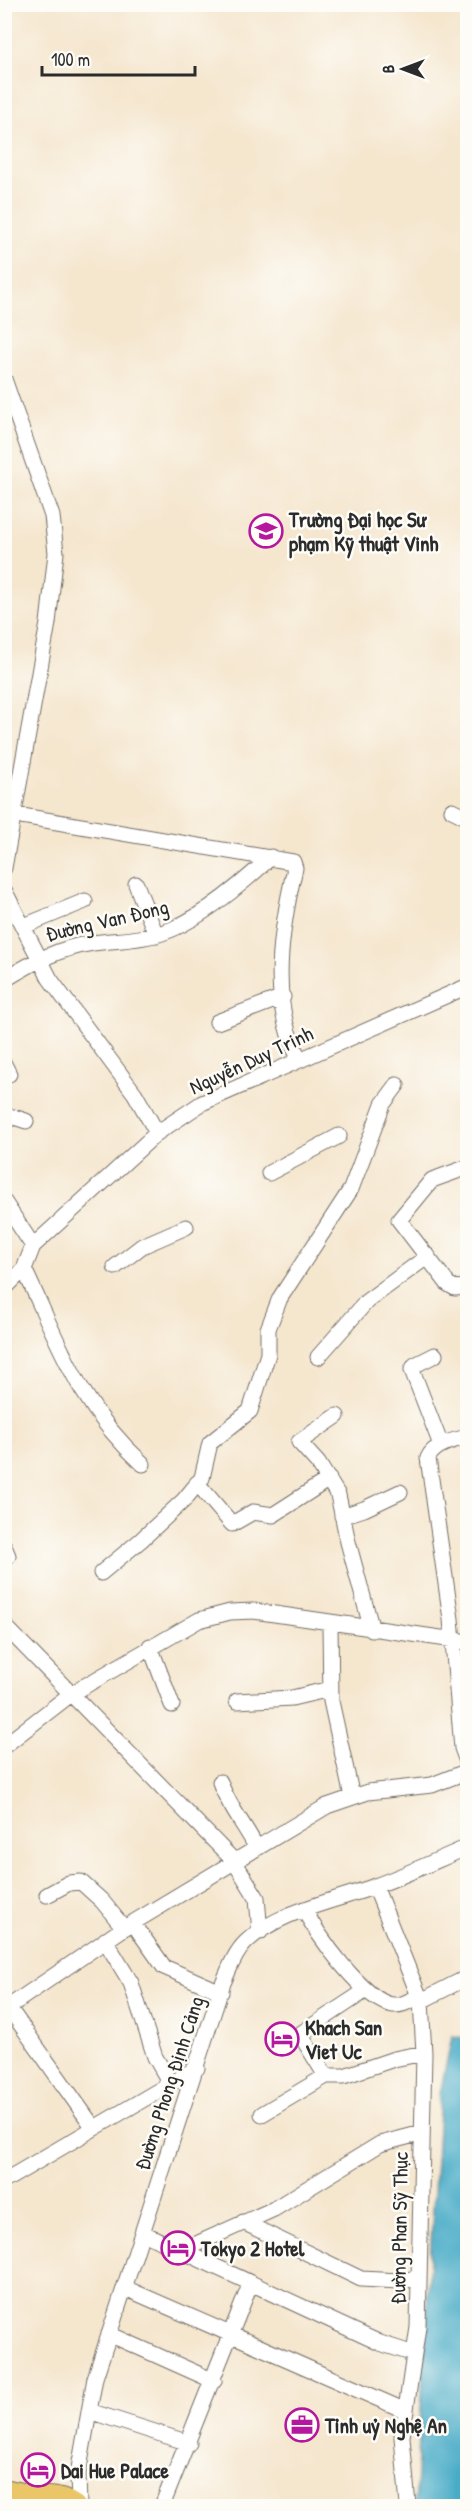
<svg xmlns="http://www.w3.org/2000/svg" width="472" height="2511" viewBox="0 0 472 2511" font-family="'Patrick Hand',sans-serif">
  <style>
    .water { fill: #48acc7; stroke: #3a6c79; stroke-width: 1.5 }
    .lines { fill: none; stroke-linecap: round; stroke-linejoin: round }
    .minor-casing { stroke: #726c64; stroke-width: 17 }
    .major-casing { stroke: #726c64; stroke-width: 22 }
    .minor { stroke: #fff; stroke-width: 15 }
    .major { stroke: #ebc669; stroke-width: 20 }
    .labels { text-anchor: middle; dominant-baseline: central; stroke-width: 5; stroke-linejoin: round; paint-order: stroke }
    .poi-label { font-size: 21px; font-weight: bold; fill: #2b2b2b; stroke: #fdfcf7; text-anchor: start }
    .street-label { font-size: 21px; fill: #2b2b2b; stroke: #fdfcf7 }
  </style>
  <rect width="100%" height="100%" fill="#fdfcf7"/>
  <filter id="ink" filterUnits="userSpaceOnUse"><feTurbulence type="fractalNoise" baseFrequency=".0167" numOctaves="2"/><feDisplacementMap in="SourceGraphic" scale="12" xChannelSelector="R" yChannelSelector="G"/><feConvolveMatrix kernelMatrix="1 2 1 2 8 2 1 2 1" color-interpolation-filters="sRGB"/></filter>
  <filter id="wash" filterUnits="userSpaceOnUse"><feTurbulence type="fractalNoise" baseFrequency=".008" numOctaves="4" result="noise"/><feDisplacementMap in="SourceGraphic" scale="24" xChannelSelector="R" yChannelSelector="G"/><feGaussianBlur stdDeviation="1.35" result="paint"/><feColorMatrix in="noise" values="0 0 0 0 0 0 0 0 0 0 0 0 0 0 0 0 0 1.4 0 .05"/><feComposite in="paint" operator="in"/></filter>
  <g filter="url(#wash)">
    <rect width="100%" height="100%" fill="#f5e6ce"/>
    <!-- water -->
    <path class="water" d="M452 2036 468 2039 467 2506H415L440 2094Z"/>
  </g>
  <g filter="url(#ink)">
    <g class="lines">
      <defs>
        <path id="minor" d="M4 379 52 516 56 553 48 623 4 868
          M452 810 468 818
          M16 815 293 862 295 868C281 928 268 1004 300 1060
          M136 884 156 935
          M4 890 50 979 135 1094 157 1133
          M24 926 85 901
          M4 980C33 962 59 948 93 943 116 940 140 940 162 933 198 921 243 883 271 857
          M217 1022 283 997
          M4 1064 9 1074
          M4 1121 14 1117 26 1121
          M468 1167 432 1180 399 1220 448 1284 455 1288 468 1287
          M269 1173 339 1136
          M4 1202 33 1246
          M115 1267 142 1246 186 1227
          M24 1269C60 1345 78 1405 143 1464
          M4 1289 24 1269 33 1246 157 1133 202 1103 468 986
          M435 1355 415 1365 412 1370 441 1445
          M318 1357 367 1301 428 1256
          M337 1416 299 1442 318 1463 338 1495 348 1542 372 1630
          M468 1437C454 1440 434 1444 428 1458L451 1619 462 1748 468 1764
          M197 1483 232 1524 253 1512 273 1515 329 1479
          M342 1516 364 1509 400 1492
          M4 1546 8 1556
          M101 1573 141 1540 184 1500 202 1478 210 1443 250 1411 268 1354V1329L280 1298 351 1189 383 1104 397 1085
          M330 1624 331 1701 352 1797
          M4 1625 234 1861 257 1898 260 1932
          M150 1646 172 1705
          M237 1701 292 1698 330 1689
          M4 1746 71 1694 199 1620 230 1612 254 1611 468 1642
          M220 1782C228 1806 245 1825 256 1847
          M375 1886 421 2001 424 2053 418 2327 402 2437 408 2506
          M47 1895 69 1883 81 1882 102 1901 124 1928
          M304 1909C316 1934 365 2002 393 2005 403 2006 411 2000 419 1996
          M133 1923 164 1967 221 1992
          M105 1940 131 1983 155 2057 170 2083
          M4 2001 94 2128
          M421 2001 468 1977
          M4 2010 124 1928 327 1806 368 1792 432 1785 468 1771
          M326 2076 300 2034 365 1991
          M262 2114 326 2076H344L394 2059 424 2053
          M4 2181 197 2068
          M243 2222 361 2279 400 2281 419 2278
          M143 2233 380 2343 414 2354
          M183 2250 274 2209 380 2144 422 2133
          M125 2288 406 2411
          M109 2334 214 2381
          M89 2411 189 2443
          M79 2506 78 2474 95 2378 223 1983C229 1970 234 1954 245 1943 277 1911 334 1902 375 1886 406 1875 437 1860 468 1847
          M162 2506 250 2285"/>
        <path id="major" d="M4 2489 41 2497
          M22 2506C38 2494 58 2494 75 2506"/>
      </defs>
      <!-- minor casing -->
      <use href="#minor" class="minor-casing"/>
      <!-- major casing -->
      <use href="#major" class="major-casing"/>
      <!-- minor -->
      <use href="#minor" class="minor"/>
      <!-- major -->
      <use href="#major" class="major"/>
    </g>
  </g>
  <!-- icons -->
  <defs>
    <symbol id="university-ring" viewBox="-11 -11 22 22"><circle r="9.5" fill="#fdfcf7" stroke="#b5179e" stroke-width="1.5"/><path d="M0-5L7-2L0 1L-7-2ZM-4 1L0 2.5L4 1V4Q0 6-4 4Z" fill="#b5179e"/></symbol>
    <symbol id="hotel-ring" viewBox="-11 -11 22 22"><circle r="9.5" fill="#fdfcf7" stroke="#b5179e" stroke-width="1.5"/><path d="M-6-4.5h1.5V1H6V5H4.5V3h-9V5H-6ZM-4 0a1.8 1.8 0 1 1 3.6 0ZM.5 0V-2.5h3Q6-2.5 6 0Z" fill="#b5179e"/></symbol>
    <symbol id="office-ring" viewBox="-11 -11 22 22"><circle r="9.5" fill="#fdfcf7" stroke="#b5179e" stroke-width="1.5"/><path d="M-6-3h4V-5.5h4V-3h4V5H-6ZM-1-4.5V-3h2v-1.5ZM-6 0V1H6V0Z" fill="#b5179e"/></symbol>
  </defs>
  <g fill-rule="evenodd">
    <use href="#university-ring" x="247" y="512" width="38" height="38"/>
    <use href="#hotel-ring" x="263" y="2020" width="38" height="38"/>
    <use href="#hotel-ring" x="159" y="2229" width="38" height="38"/>
    <use href="#office-ring" x="283" y="2406" width="38" height="38"/>
    <use href="#hotel-ring" x="19" y="2451" width="38" height="38"/>
  </g>
  <g class="labels">
    <!-- poi labels -->
    <g class="poi-label">
      <text x="289" y="519">Trường Đại học Sư<tspan x="289" dy="24">phạm Kỹ thuật Vinh</tspan></text>
      <text x="305" y="2027">Khach San<tspan x="305" dy="24">Viet Uc</tspan></text>
      <text x="201" y="2248">Tokyo 2 Hotel</text>
      <text x="325" y="2425">Tỉnh uỷ Nghệ An</text>
      <text x="61" y="2470">Dai Hue Palace</text>
    </g>
    <!-- street labels -->
    <g class="street-label">
      <text transform="translate(107 920) rotate(-13)">Đường Van Đong</text>
      <text transform="translate(251 1060) rotate(-25)">Nguyễn Duy Trinh</text>
      <text transform="translate(169 2083) rotate(-72)">Đường Phong Định Cảng</text>
      <text transform="translate(399 2228) rotate(-89)">Đường Phan Sỹ Thục</text>
    </g>
  </g>
  <!-- margin -->
  <rect width="472" height="2511" fill="none" stroke="#fdfcf7" stroke-width="24"/>
  <!-- north arrow -->
  <g transform="translate(403 69) rotate(270)" stroke="#fdfcf7" stroke-width="4.5" paint-order="stroke">
  <path d="M0-4.5L10 22L0 15L-10 22Z" fill="#2b2b2b"/>
  <text y="-9" font-size="16" font-weight="bold" text-anchor="middle" fill="#2b2b2b">B</text>
  </g>
  <!-- scale -->
  <path d="M42 66v9h153v-9" fill="none" stroke="#2b2b2b" stroke-width="3"/>
  <text x="51" y="66" font-size="18" fill="#2b2b2b" stroke="#fdfcf7" stroke-width="4.5" paint-order="stroke">100 m</text>
</svg>
